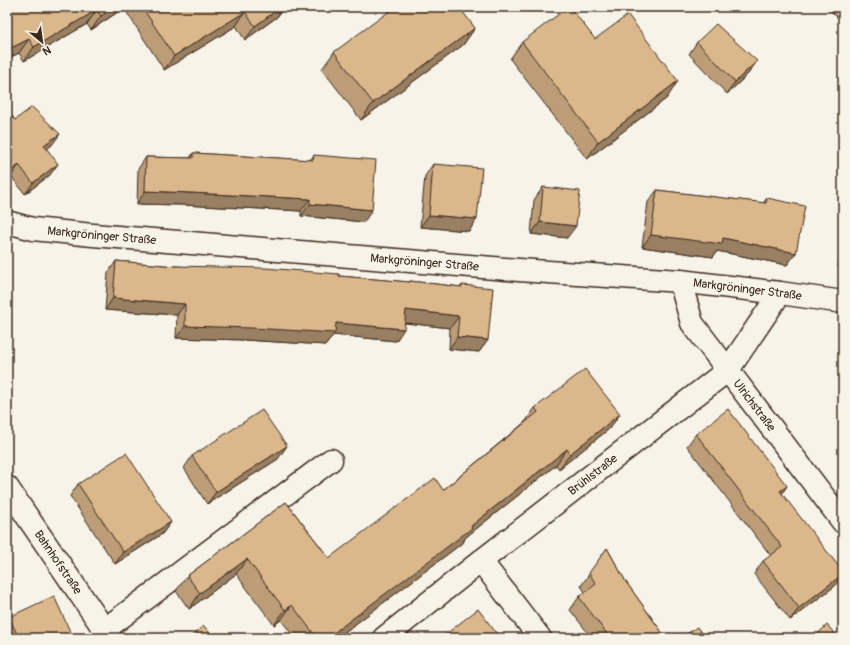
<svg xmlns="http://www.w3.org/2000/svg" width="850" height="645" viewBox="0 0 850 645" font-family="Pangolin,sans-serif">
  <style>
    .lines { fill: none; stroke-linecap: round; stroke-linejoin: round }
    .minor-casing { stroke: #3b2a1e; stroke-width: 25 }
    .minor { stroke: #f7f3e8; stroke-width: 22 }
    .wall { fill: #bc9d78; stroke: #3b2a1e }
    .shaded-wall { fill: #998062; stroke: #3b2a1e }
    .building { fill: #dbb78c; stroke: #3b2a1e }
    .labels { text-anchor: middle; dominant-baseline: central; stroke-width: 4; stroke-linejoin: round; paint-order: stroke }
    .street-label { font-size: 12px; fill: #3b2a1e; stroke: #f7f3e8 }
  </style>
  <rect width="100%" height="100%" fill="#f7f3e8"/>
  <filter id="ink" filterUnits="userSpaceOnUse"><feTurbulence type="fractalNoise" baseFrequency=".025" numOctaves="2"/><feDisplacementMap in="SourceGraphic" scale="8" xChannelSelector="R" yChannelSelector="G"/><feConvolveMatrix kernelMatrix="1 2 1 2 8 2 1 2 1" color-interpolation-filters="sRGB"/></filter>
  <g filter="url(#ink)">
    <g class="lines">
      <defs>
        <g id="minor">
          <path id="s1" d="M7 222 33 229 93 235 519 270 680 281 780 293 843 302"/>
          <path id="s2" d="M680 281 692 323 843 522"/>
          <path id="s3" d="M7 487 110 638"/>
          <path d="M481 561 540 638"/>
          <path d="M104 630 331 460"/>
          <path id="s4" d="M384 638 481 561 728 370 780 293"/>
        </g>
      </defs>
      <!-- minor casing -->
      <use href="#minor" class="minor-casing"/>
      <!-- minor -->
      <use href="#minor" class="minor"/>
    </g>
    <!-- wall -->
    <path class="wall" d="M7 7H284L277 17 245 40 236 26 164 70 124 8 91 30 87 24 24 61 19 53 7 59Z
      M827 7H843V23Z
      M475 28 463 45 361 120 322 69 334 52Z
      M595 39 667 98 587 159 510 59 522 42Z
      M697 42 757 61 748 74 727 94 689 54Z
      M7 110 15 120 52 145 46 149 50 175 25 194 11 176 7 179Z
      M193 153 310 160 314 155 364 222 301 216V211L182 205 137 204 138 169 146 157 190 158Z
      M433 164 477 219 469 231 420 227 425 176Z
      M543 187 567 238 531 234 534 200Z
      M657 190 763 203 767 198 796 253 787 265 717 251 713 257 642 247 648 202Z
      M843 233V268L838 267Z
      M116 261 175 266 339 276 409 282 410 281 461 287 462 285 488 340 479 352 449 349 450 328 405 323 396 341 333 335 326 345 244 340 176 338 177 315 105 310 108 273Z
      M535 408 620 414 609 429 559 469 556 465 466 537 461 544 337 638H295L281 620 274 625 236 574 189 609 176 591 187 576 286 502 329 558 443 490 525 422Z
      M696 434 782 493 835 586 790 620 754 574 763 561 771 556 687 446Z
      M843 448V459L839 454Z
      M192 456 278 459 207 504 184 468Z
      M78 484 171 522 162 534 115 564 70 496Z
      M607 548 626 582 666 638H592L570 610 579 597 585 592 581 586Z
      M9 617 73 638H7V620Z"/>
    <!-- shaded-wall -->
    <path class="shaded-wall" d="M114 7H125L91 30 101 16Z
      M281 7H284L277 17 245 40 255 26Z
      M97 10 87 24 24 61 34 47Z
      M245 12 236 26 164 70 174 56Z
      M475 28 463 45 361 120 373 103Z
      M29 39 19 53 7 59V50Z
      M757 61 748 74 727 94 735 82Z
      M678 81 667 98 587 159 598 142Z
      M60 134 52 145 36 157 44 145Z
      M58 164 50 175 25 194 33 183Z
      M19 165 11 176 7 179V174Z
      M145 191 191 193 310 199 301 211 182 205 137 204Z
      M310 204 372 210 364 222 301 216Z
      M429 215 477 219 469 231 420 227Z
      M540 222 576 226 567 238 531 234Z
      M651 235 723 238 796 253 787 265 717 251 713 257 642 247Z
      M843 260V268L838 267Z
      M113 298 185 304 177 315 105 310Z
      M406 310 459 316 450 328 397 322Z
      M336 323 404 329 396 341 333 335 326 345 244 340 176 338 185 326Z
      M457 337 488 340 479 352 449 349Z
      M620 414 609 429 559 469 570 454Z
      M287 446 278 459 207 504 216 492Z
      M567 449 556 465 466 537 461 544 337 638H327L471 526Z
      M787 486 779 498 780 491Z
      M171 522 162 534 115 564 123 552Z
      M247 559 236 574 189 609 200 593Z
      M843 574 835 586 790 620 799 608Z
      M292 605 281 620 274 625 285 610Z"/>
    <!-- building -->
    <path class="building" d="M7 7H114L101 16 97 10 34 47 29 39 7 50Z
      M142 7H281L255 26 245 12 174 56Z
      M395 7H459L475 28 373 103 334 52Z
      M568 7H570L595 39 628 15 678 81 598 142 522 42Z
      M716 24 757 61 735 82 697 42Z
      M32 107 60 134 44 145 58 164 33 183 19 165 7 174V110L15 120Z
      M193 153 313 160 314 155 376 160 372 210 310 204V199L191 193 145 191 146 157 193 158Z
      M433 164 482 168 477 219 429 215Z
      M543 187 580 191 576 226 540 222Z
      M657 190 766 203 767 198 805 206 796 253 723 238 722 244 651 235Z
      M116 261 175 266 265 268 339 274V276L410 282V281L462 287V285L493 288 488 340 457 337 459 316 406 310 404 329 336 323 335 333 252 328 185 326V304L113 298Z
      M585 369 620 414 570 454 567 449 471 526 472 528 327 638H317L292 605 285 610 247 559 200 593 187 576 286 502 329 558 435 478 443 490 538 412 535 408Z
      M728 409 787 486 780 491 843 572V574L799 608 763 561 782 547 696 434Z
      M262 410 287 446 216 492 192 456Z
      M126 453 171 522 123 552 78 484Z
      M607 548 626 582 666 638H610L579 597 596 584 589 573Z
      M54 596 73 638H19L9 617Z
      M478 609 500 638H441Z
      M827 625 839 638H813Z
      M204 626 214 638H189Z
      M697 627 705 638H681Z"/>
  </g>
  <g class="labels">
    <!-- street labels -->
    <g class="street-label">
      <text stroke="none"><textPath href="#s1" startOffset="96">Markgröninger Straße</textPath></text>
      <text stroke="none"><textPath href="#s1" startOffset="420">Markgröninger Straße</textPath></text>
      <text stroke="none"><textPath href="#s1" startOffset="744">Markgröninger Straße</textPath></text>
      <text stroke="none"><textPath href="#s2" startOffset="147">Ulrichstraße</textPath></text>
      <text stroke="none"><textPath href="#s4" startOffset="265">Brühlstraße</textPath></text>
      <text stroke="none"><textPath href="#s3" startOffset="91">Bahnhofstraße</textPath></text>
    </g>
  </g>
  <!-- margin -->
  <rect width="850" height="645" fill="none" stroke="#f7f3e8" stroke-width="24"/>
  <rect x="12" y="12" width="826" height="621" fill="none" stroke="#3b2a1e" stroke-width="1.5" filter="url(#ink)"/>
  <!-- north arrow -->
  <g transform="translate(42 42) rotate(151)" stroke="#f7f3e8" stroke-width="3" paint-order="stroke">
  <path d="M0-3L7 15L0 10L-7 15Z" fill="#3b2a1e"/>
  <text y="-6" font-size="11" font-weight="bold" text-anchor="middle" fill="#3b2a1e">N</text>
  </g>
</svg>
